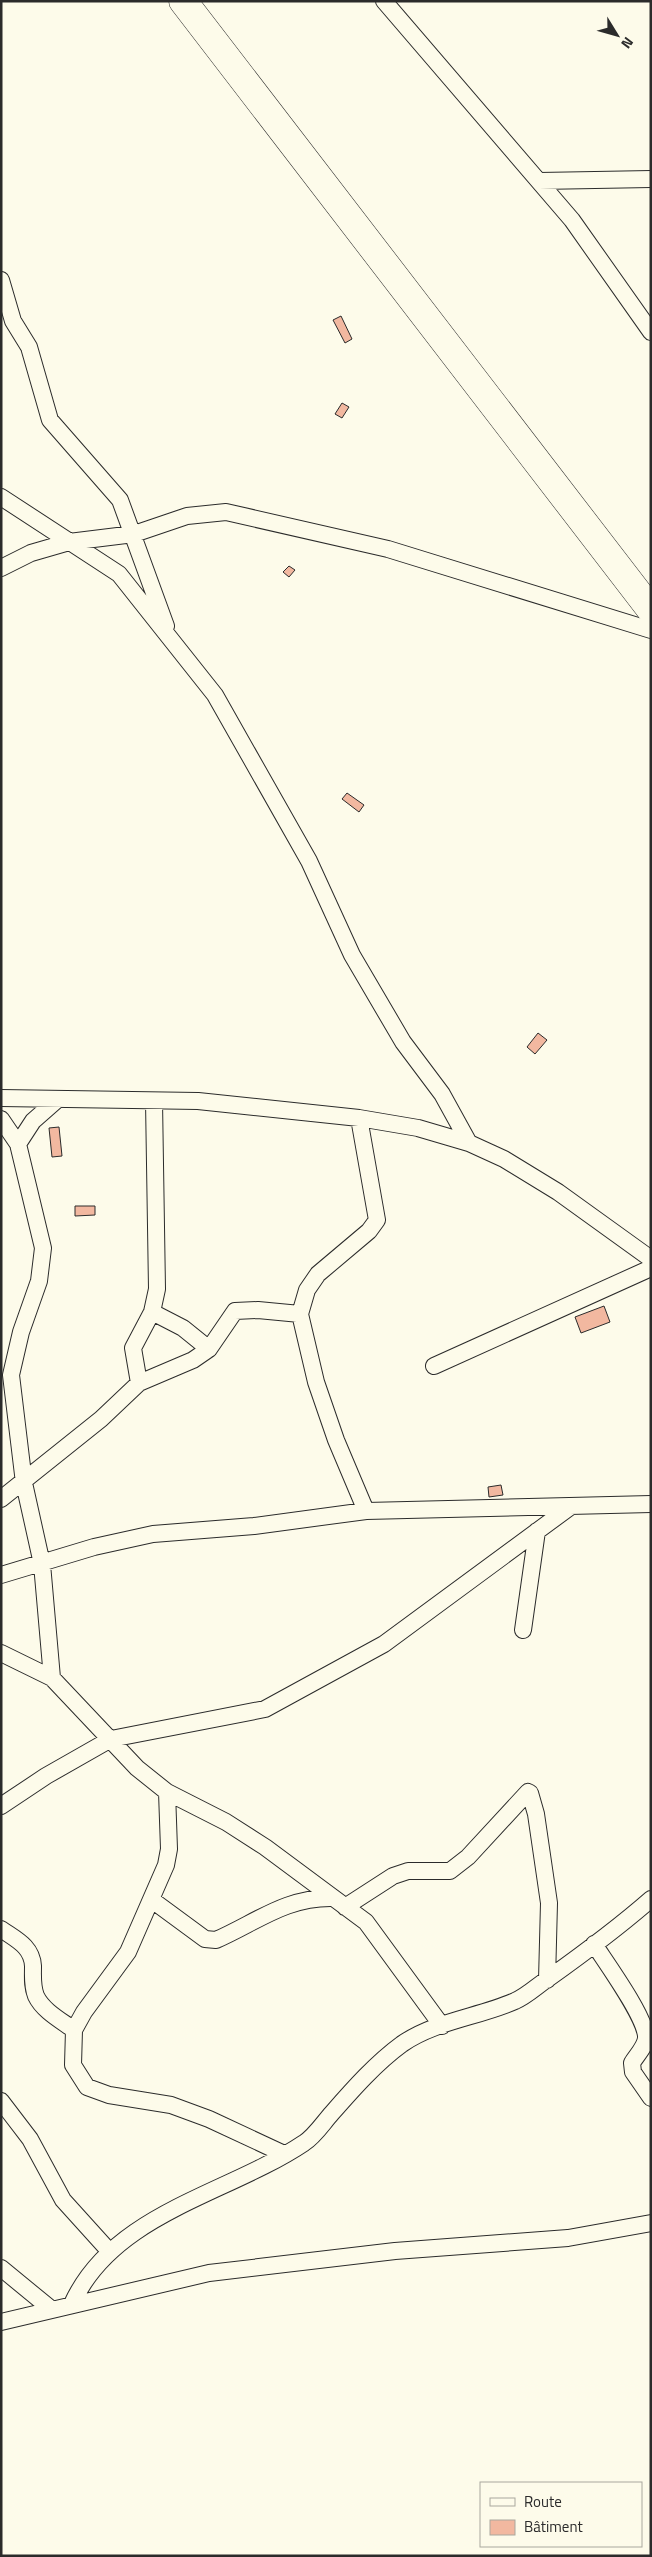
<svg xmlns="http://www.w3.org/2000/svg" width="652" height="2557" viewBox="0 0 652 2557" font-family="'Titillium Web',sans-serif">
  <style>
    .building { fill: #f2b8a0; stroke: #2b2b2b }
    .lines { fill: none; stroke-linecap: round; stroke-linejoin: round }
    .street-casing { stroke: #2b2b2b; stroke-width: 18 }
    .highway-casing { stroke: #2b2b2b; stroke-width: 29 }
    .street { stroke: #fdfbea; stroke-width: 16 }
    .highway { stroke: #fdfbea; stroke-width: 28 }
  </style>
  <rect width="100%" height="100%" fill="#fdfbea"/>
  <!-- building -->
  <path class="building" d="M341 316 352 339 345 343 333 320Z
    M342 403 349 407 342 418 335 414Z
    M289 566 295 570 289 577 283 572Z
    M347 793 364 805 359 812 342 799Z
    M538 1033 547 1040 535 1054 527 1047Z
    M59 1127 62 1156 52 1157 49 1128Z
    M75 1206H95V1215L75 1216Z
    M604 1306 610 1322 581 1333 575 1317Z
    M501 1485 503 1495 489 1497 488 1487Z"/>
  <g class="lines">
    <defs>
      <path id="street" d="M384 1 572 220 651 332
        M539 181 651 179
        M1 280 13 321 29 347 50 420 120 500 166 626
        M1 497 119 574 215 695 309 861 352 955 403 1042 442 1094 469 1143
        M1 568 31 553 69 542 134 534 187 516 226 512 388 549 651 630
        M1 1098 198 1101 359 1118 418 1128 469 1143 504 1159 558 1192 651 1259
        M359 1118 377 1220 369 1231 318 1274 307 1290 300 1314 316 1382 336 1440 366 1511
        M1 1119 18 1144 43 1248 39 1281 21 1332 11 1375 24 1483 42 1564 52 1678
        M18 1144 33 1121 58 1099
        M152 1312 183 1328 209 1349
        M434 1366 651 1268
        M139 1383 133 1348 152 1312 157 1289 154 1101
        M1 1499 101 1419 139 1383 193 1360 209 1349 235 1311 258 1310 300 1314
        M1 1575 94 1547 153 1534 254 1526 366 1511 651 1504
        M523 1630 537 1531
        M1 1653 52 1678 137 1768 167 1792 226 1822 265 1847 366 1922 442 2026
        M167 1792 169 1849 166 1865 128 1952 84 2012 74 2030 73 2065 87 2087 109 2095 171 2105 209 2119 284 2154
        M1 1806 46 1776 111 1739 265 1709 384 1644 570 1507
        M152 1900 205 1939 216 1940C257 1922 286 1897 333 1898
        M345 1907 393 1876 408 1871H450L468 1857 528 1792 530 1793 536 1814 549 1903 547 1980
        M1 1929C15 1939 32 1946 33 1966 33 1977 32 1986 36 1996 43 2011 62 2021 74 2030
        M594 1944C607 1964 644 2015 646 2036 647 2045 636 2056 632 2063L633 2072 651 2098
        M1 2101 30 2139 63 2200 110 2252
        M1 2268 51 2309
        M72 2304C113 2213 228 2194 304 2143 315 2136 323 2123 332 2113 353 2089 376 2063 402 2044 435 2021 479 2017 515 2001 527 1996 538 1985 549 1978 584 1953 619 1927 651 1899
        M1 2322 209 2273 395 2251 568 2238 651 2223"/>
      <path id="highway" d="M183 1 651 610"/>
    </defs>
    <!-- street casing -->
    <use href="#street" class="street-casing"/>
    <!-- highway casing -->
    <use href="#highway" class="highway-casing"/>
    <!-- street -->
    <use href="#street" class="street"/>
    <!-- highway -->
    <use href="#highway" class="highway"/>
  </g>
  <!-- border -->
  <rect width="652" height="2557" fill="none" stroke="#2b2b2b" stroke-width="5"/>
  <!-- legend -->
  <rect x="480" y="2482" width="162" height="65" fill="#fdfbea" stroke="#a9a89e"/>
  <rect x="490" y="2498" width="25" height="8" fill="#fdfbea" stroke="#a9a89e"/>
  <text x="524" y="2507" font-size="15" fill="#2b2b2b">Route</text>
  <rect x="490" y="2520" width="25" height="15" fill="#f2b8a0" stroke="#a9a89e"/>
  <text x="524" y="2532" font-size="15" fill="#2b2b2b">Bâtiment</text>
  <!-- north arrow -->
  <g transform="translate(617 35) rotate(127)" stroke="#fdfbea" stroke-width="4" paint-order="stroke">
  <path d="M0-4L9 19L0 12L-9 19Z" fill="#2b2b2b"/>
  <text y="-8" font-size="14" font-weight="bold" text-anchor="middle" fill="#2b2b2b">N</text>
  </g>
</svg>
